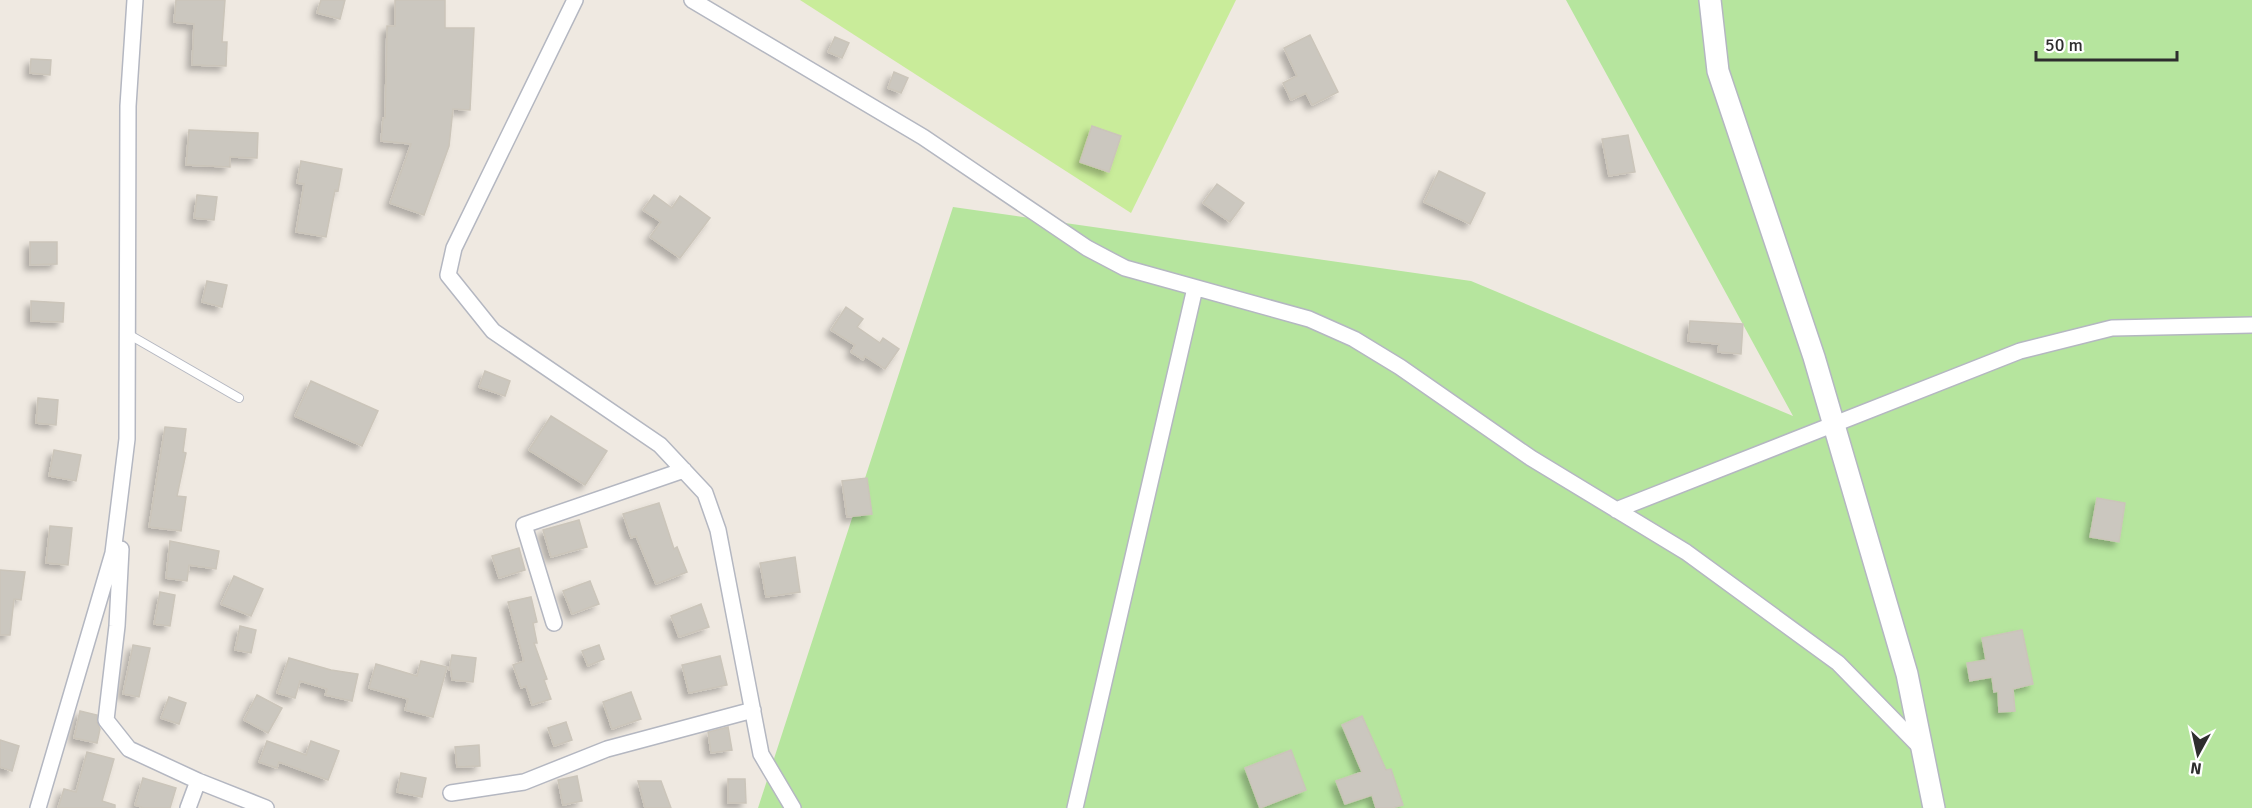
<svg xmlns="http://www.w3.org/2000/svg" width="2252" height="808" viewBox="0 0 2252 808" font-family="Signika,sans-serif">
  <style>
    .grass { fill: #b6e59e }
    .pitch { fill: #c9ec9a }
    .building { fill: #cbc7bf; stroke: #cbc5ba; stroke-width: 1.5; filter: url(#shadow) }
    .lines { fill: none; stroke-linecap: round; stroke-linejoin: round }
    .service-casing { stroke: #b4b7c1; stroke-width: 10 }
    .minor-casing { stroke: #b4b7c1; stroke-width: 18 }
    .secondary-casing { stroke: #b4b7c1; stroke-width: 24 }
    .service { stroke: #fff; stroke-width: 8 }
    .minor { stroke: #fff; stroke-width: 15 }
    .secondary { stroke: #fff; stroke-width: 21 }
  </style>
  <defs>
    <filter id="shadow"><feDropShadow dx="-5" dy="5" stdDeviation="3" flood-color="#0004"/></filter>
  </defs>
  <rect width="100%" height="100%" fill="#efe9e1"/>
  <!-- grass -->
  <path class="grass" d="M1566 0H2252V808H758L953 207 1471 281 1793 416Z"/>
  <!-- pitch -->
  <path class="pitch" d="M800 0H1236L1131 213Z"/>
  <!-- building -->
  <path class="building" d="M176 0H225L222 42H227L226 66 192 65 194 24 174 22Z
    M321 0H345L340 19 317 13Z
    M395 0H445V28H474L470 110 453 109 449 146 424 215 390 203 411 144 381 141 383 118H385L387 26H395Z
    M1310 35 1338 92 1312 105 1306 93 1291 100 1283 83 1297 76 1284 48Z
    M835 37 849 43 842 58 828 52Z
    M31 59 51 60 50 75 30 73Z
    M894 72 908 78 901 93 888 88Z
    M1092 126 1121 136 1109 172 1080 162Z
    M189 130 258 133 257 158 230 157V167L186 165Z
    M1628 135 1635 172 1609 176 1602 139Z
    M301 161 342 169 338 191 335 190 326 237 296 232 304 184 297 183Z
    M1439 171 1485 193 1470 224 1424 202Z
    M1217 184 1244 203 1230 222 1203 203Z
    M197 195 217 197 214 220 194 218Z
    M654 195 672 208 680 196 710 218 680 258 650 237 661 222 643 210Z
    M30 242H57V264L30 265Z
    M207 281 227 285 222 307 202 302Z
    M31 301 64 303 63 322 31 321Z
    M846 307 863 319 857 327 880 343 883 338 899 349 885 369 865 356 863 360 851 352 855 345 831 330Z
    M1690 321 1743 324 1741 354 1718 352 1719 344 1688 341Z
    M485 371 510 381 505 396 479 387Z
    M311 381 378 411 362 446 295 416Z
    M38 398 58 400 56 425 36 423Z
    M551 416 607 451 585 485 529 450Z
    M165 427 186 429 183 452 186 453 177 496 186 497 181 531 149 527Z
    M54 450 81 455 76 481 49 476Z
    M867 478 872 514 847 517 842 481Z
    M2097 498 2125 503 2119 542 2090 537Z
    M659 503 674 549 677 547 687 572 656 584 636 536 631 538 623 514Z
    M579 520 587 547 551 557 543 530Z
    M50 526 72 528 68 565 46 563Z
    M170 541 219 551 216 569 189 565 187 581 166 578Z
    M519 548 525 570 499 578 492 556Z
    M795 557 800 592 766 597 760 563Z
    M0 570 25 572 21 600 14 599 10 635H0Z
    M234 576 263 589 251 616 221 604Z
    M590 581 599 604 572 614 563 591Z
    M160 592 175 595 170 626 154 624Z
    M531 597 537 622 533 623 537 643H534L547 679 544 680 551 699 532 705 526 686 521 688 513 665 524 661 508 602Z
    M701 604 709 627 679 637 671 616Z
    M240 626 256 630 251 653 235 650Z
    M2022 630 2033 684 2013 689 2015 711 1999 712 1998 691 1994 692 1992 677 1970 681 1967 663 1986 660 1982 638Z
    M133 645 150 648 139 697 123 694Z
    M599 645 604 659 588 666 582 651Z
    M452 655 476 658 473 682 452 680 451 670H449Z
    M720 656 727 685 689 693 682 665Z
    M289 658 331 670 358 674 352 701 325 695 327 689 300 681 295 698 277 693Z
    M421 661 447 667 433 717 405 710 408 699 369 688 376 664 417 676Z
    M631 692 641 719 612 729 603 702Z
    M257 695 282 708 268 733 244 720Z
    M169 697 186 703 179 724 161 718Z
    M80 711 97 715V722L100 729 97 743 74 738Z
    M1362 716 1386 770 1391 769 1403 805 1392 808H1376L1372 795 1345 804 1336 781 1362 772 1342 725Z
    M566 722 572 740 554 746 548 728Z
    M728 727 732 750 711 753 708 732Z
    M0 740 19 746 12 771 0 767Z
    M267 741 306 755 311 741 339 751 328 780 279 762 277 768 259 762Z
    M479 745 480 766 457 767 455 747Z
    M1291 750 1306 790 1260 808 1245 768Z
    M87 752 114 759 102 801 115 805V808H58L64 789 76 792Z
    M401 773 426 778 422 797 397 792Z
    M577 776 582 801 563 805 558 780Z
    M143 778 176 788 170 808H144L135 805Z
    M728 779H745L746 803H728Z
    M638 781H661L671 808H645Z"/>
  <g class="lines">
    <defs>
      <path id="service" d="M128 334 239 398"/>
      <path id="minor" d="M575 0 454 248 448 275 493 331 660 445 705 493 718 530 761 754 793 808
        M692 0 923 137 1087 248 1125 268 1309 319 1354 339 1400 367 1531 458 1686 552 1838 663 1923 750
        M1616 510 2020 351 2112 328 2252 325
        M121 549 117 626 106 720 129 749 198 781 266 808
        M554 623 524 525 684 470
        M451 793 524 782 607 749 753 710
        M38 808 113 553 127 439 128 106 135 0
        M188 808 198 781
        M1075 808 1195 288"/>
      <path id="secondary" d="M1710 0 1718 71 1814 357 1907 674 1934 808"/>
    </defs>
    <!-- service casing -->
    <use href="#service" class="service-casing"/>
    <!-- minor casing -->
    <use href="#minor" class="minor-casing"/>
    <!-- secondary casing -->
    <use href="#secondary" class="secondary-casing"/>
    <!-- service -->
    <use href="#service" class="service"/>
    <!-- minor -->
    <use href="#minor" class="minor"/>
    <!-- secondary -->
    <use href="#secondary" class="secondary"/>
  </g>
  <!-- north arrow -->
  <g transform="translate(2198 754) rotate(188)" stroke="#ffffff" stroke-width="4.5" paint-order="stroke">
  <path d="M0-4.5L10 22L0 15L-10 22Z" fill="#2e2e2e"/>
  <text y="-9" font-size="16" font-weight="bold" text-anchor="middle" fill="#2e2e2e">N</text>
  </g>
  <!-- scale -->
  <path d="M2036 51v9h141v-9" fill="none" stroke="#2e2e2e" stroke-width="3"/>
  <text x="2045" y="51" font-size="18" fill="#2e2e2e" stroke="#ffffff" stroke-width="4.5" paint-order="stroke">50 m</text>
</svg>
